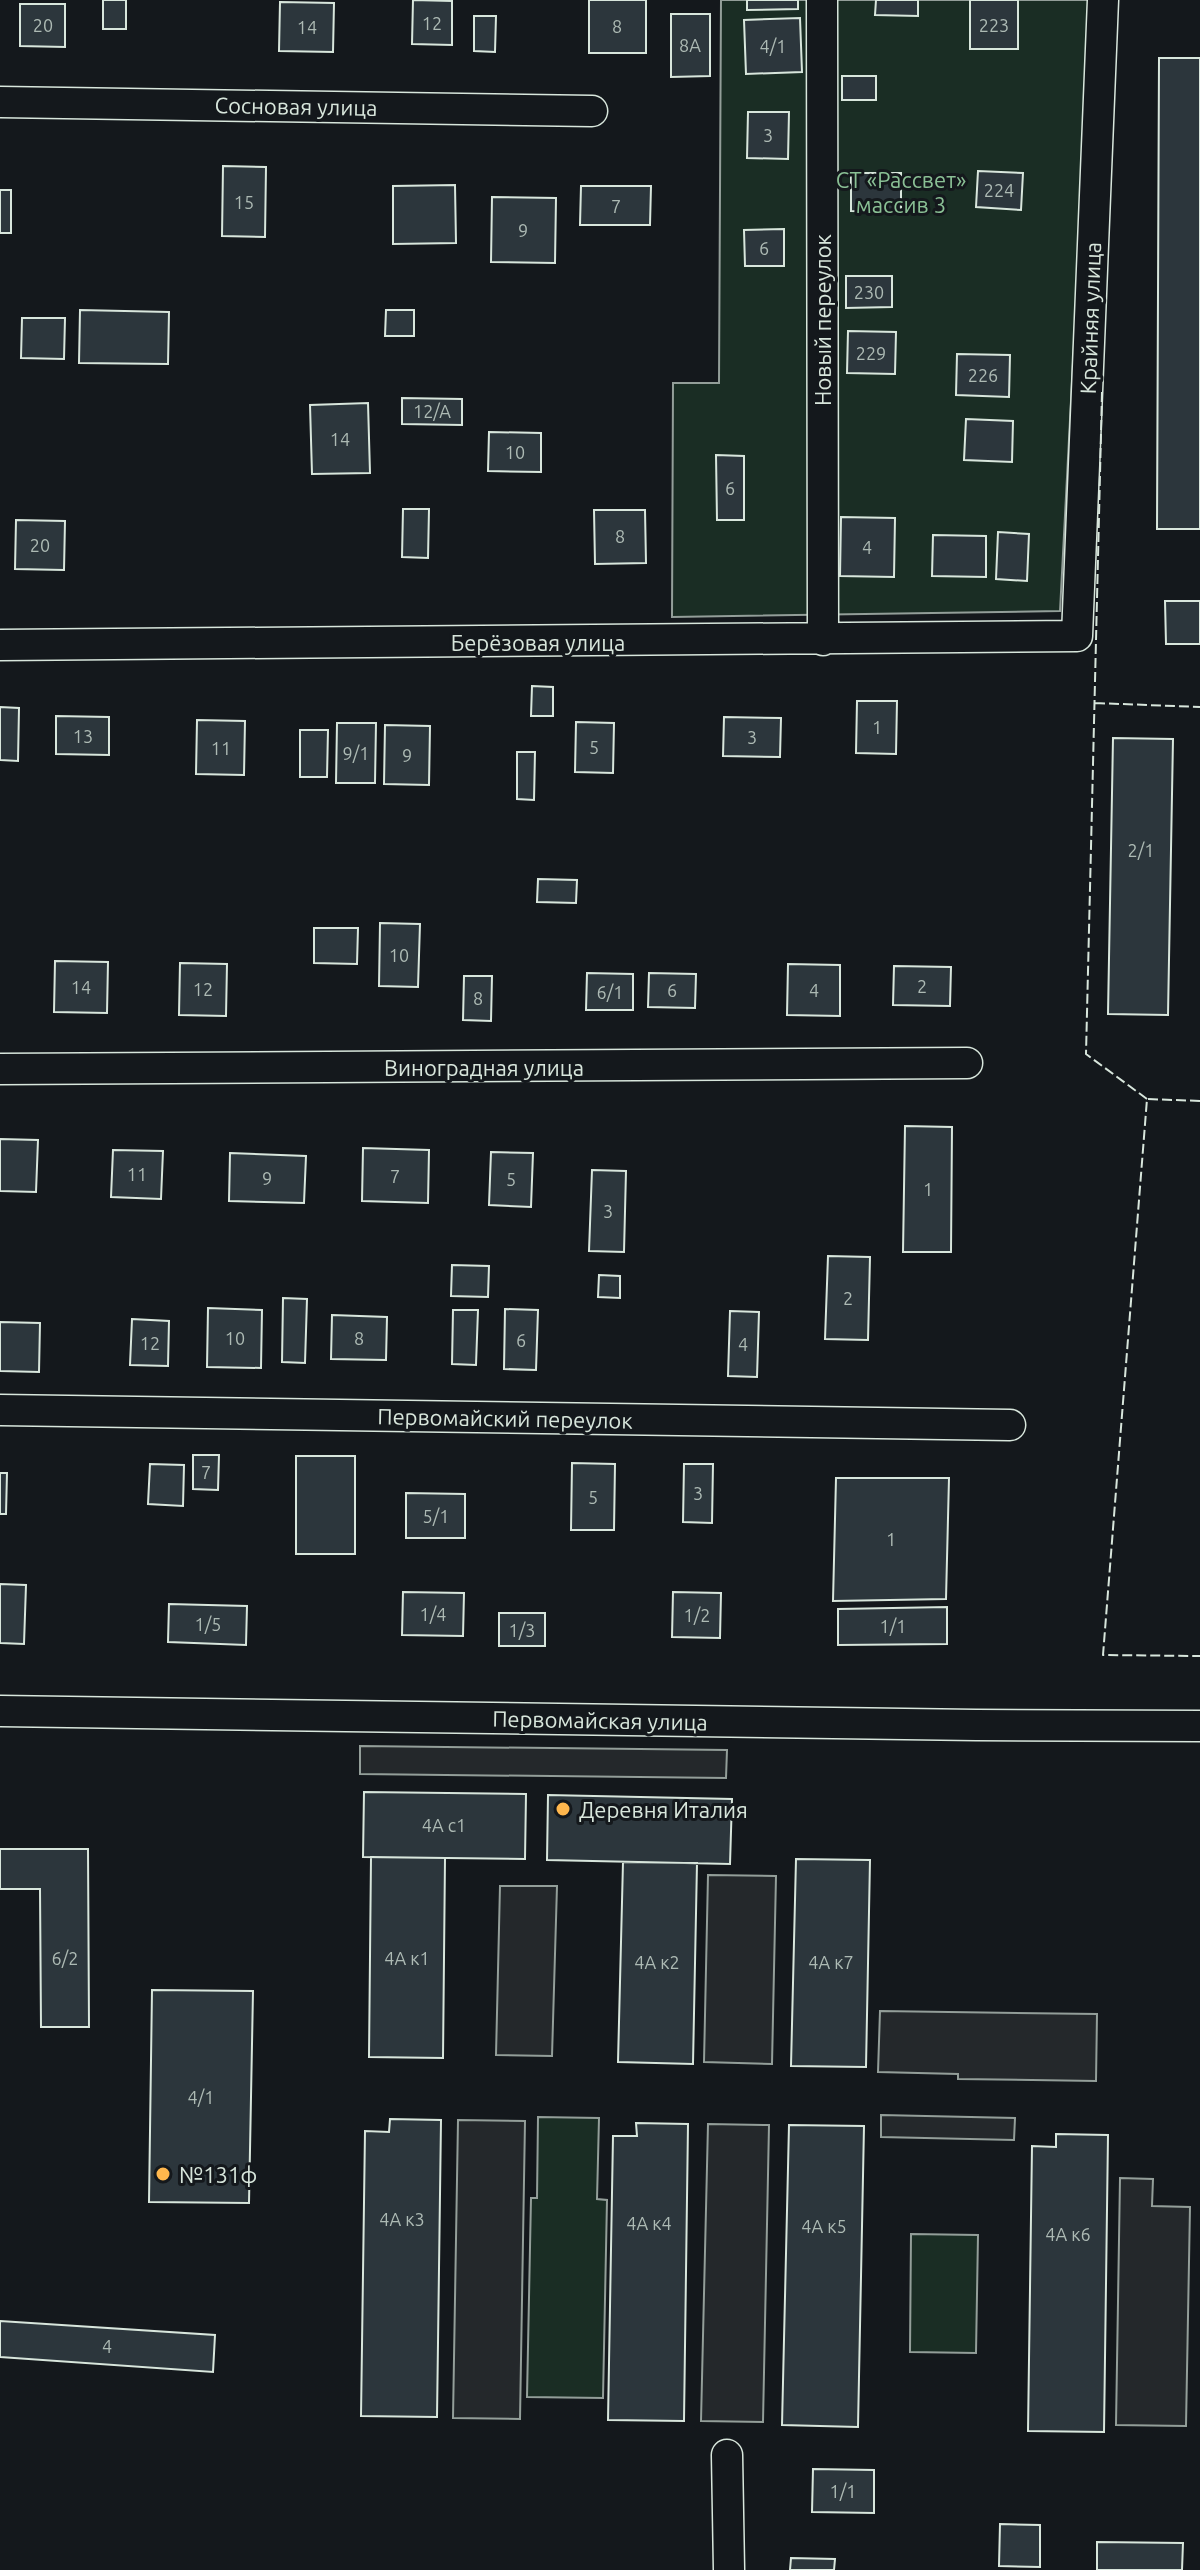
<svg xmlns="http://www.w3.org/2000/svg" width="1200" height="2570" viewBox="0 0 1200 2570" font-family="Ubuntu,sans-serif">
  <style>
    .green { fill: #1a2d24; stroke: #939e99; stroke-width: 2 }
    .parking { fill: #24282b; stroke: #939e99; stroke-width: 2 }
    .building { fill: #2c363c; stroke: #d8e6dc; stroke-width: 2 }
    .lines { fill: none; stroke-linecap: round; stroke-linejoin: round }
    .minor-casing { stroke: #d8e6dc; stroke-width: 33 }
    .minor { stroke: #14181c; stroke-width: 30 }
    .fence { stroke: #d8e6dc; stroke-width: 2; stroke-dasharray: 10 4; stroke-linecap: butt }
    .poi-dot { fill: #ffb74d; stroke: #14181c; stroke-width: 3 }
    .labels { text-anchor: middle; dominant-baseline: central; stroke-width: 6; stroke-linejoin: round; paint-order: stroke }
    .number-label { font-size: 18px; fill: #adbab4 }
    .street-label { font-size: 22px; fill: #d8e6dc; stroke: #14181c }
    .park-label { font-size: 22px; fill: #8ac095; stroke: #14181c }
    .poi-label { font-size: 22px; fill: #d8e6dc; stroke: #14181c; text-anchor: start }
  </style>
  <rect width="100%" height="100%" fill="#14181c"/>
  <!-- green -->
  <path class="green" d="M721 0H1092L1060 611 672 617 673 383H719Z
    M538 2117 599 2118 597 2199 607 2200 603 2398 527 2397 531 2198H537Z
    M911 2234 978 2235 976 2353 910 2352Z"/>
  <!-- parking -->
  <path class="parking" d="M360 1746 727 1750 726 1778 360 1774Z
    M708 1875 776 1876 772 2064 704 2062Z
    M500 1886H557L552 2056 496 2055Z
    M880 2011 1097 2014 1096 2081 958 2079V2074L878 2072Z
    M881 2115 1015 2118 1014 2140 881 2137Z
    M458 2120 525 2121 520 2419 453 2418Z
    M708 2124 769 2125 763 2422 701 2421Z
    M1120 2178 1153 2179 1152 2206 1190 2207 1186 2426 1116 2425Z"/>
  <!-- building -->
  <path class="building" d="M103 0H126V29H103Z
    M413 0 452 1V45L412 44Z
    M589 0H646V53H589Z
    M747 0H798V9L747 10Z
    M876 0H918V16L875 15Z
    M970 0H1018V49H970Z
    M280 2 334 3 333 52 279 51Z
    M20 4H65V47L20 46Z
    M671 14H710V76L671 77Z
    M474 16H496L495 52 474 51Z
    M800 18 802 72 746 74 744 20Z
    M1159 58H1200V529H1157Z
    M842 76H876V100H842Z
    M748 112H789L788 159 747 158Z
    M223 166 266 167 265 237 222 236Z
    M978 171 1023 173 1021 210 976 207Z
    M851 173H901V212L851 211Z
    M455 185 456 243 393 244V186Z
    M581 186H651L650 225H580Z
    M0 190H11V233H0Z
    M492 197 556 198 555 263 491 262Z
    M784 229V266H745L744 230Z
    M846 276H892V307L846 308Z
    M80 310 169 312 168 364 79 363Z
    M386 310H414V336H385Z
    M22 318H65L64 359 21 358Z
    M848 331 896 332 895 374 847 373Z
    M957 354 1010 355 1009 397 956 395Z
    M402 398 462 399V425L402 424Z
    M368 403 370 473 312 474 310 405Z
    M966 419 1013 421 1012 462 964 460Z
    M489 432 541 433V472L488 471Z
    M716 455 744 456V520H717Z
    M403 509H429L428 558 402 557Z
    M594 510H645L646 563 595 564Z
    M841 517 895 518 894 577 840 576Z
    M16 520 65 521 64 570 15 569Z
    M998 532 1029 534 1027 581 996 579Z
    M933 535 986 536V577L932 576Z
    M1165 601H1200V644H1166Z
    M532 686 553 687V716H531Z
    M857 701H897L896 754 856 753Z
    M0 707 19 708 18 761 0 760Z
    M56 716 109 717V755L56 754Z
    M724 717 781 718 780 757 723 756Z
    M197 720 245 721 244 775 196 774Z
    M576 722 614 723 613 773 575 772Z
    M337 723H376L375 783H336Z
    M385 725 430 726 429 785 384 784Z
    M300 730H328L327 777H300Z
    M1113 738 1173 739 1168 1015 1108 1014Z
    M517 752H535L534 800 517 799Z
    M538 879 577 880 576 903 537 902Z
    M380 923 420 924 418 987 379 986Z
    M314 928H358L357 964 314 963Z
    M55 961 108 962 107 1013 54 1012Z
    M180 963 227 964 226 1016 179 1015Z
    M788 964 840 965V1016L787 1015Z
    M894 966 951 967 950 1006 893 1005Z
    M587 973 633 974V1010H586Z
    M649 973 696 974 695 1008 648 1007Z
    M464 976H492L491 1021 463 1020Z
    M905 1126 952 1127 951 1252H903Z
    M0 1139 38 1140 36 1192 0 1191Z
    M363 1148 429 1150 428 1203 362 1201Z
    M113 1150 163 1151 161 1199 111 1197Z
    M491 1152 533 1153 531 1207 489 1205Z
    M230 1153 306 1156 304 1203 229 1201Z
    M592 1170 626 1171 624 1252 589 1251Z
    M828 1256 870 1257 868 1340 825 1339Z
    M452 1265 489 1266 488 1297 451 1296Z
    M599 1275 620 1276V1298L598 1297Z
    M283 1298 307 1299 305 1363 282 1362Z
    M208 1308 262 1310 261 1368 207 1367Z
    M505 1309 538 1310 536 1370 504 1369Z
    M453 1310H478L476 1365 452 1364Z
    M730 1311 759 1312 757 1377 728 1376Z
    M332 1315 387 1317 386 1360 331 1359Z
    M132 1319 169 1321 168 1366 130 1365Z
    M0 1322 40 1323 39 1372 0 1371Z
    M193 1455H219L218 1490 193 1489Z
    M296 1456H355V1554H296Z
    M572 1463 615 1464 614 1530H571Z
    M150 1464 184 1465 183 1506 148 1504Z
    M684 1464H713L712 1523 683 1522Z
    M0 1473H7L6 1514H0Z
    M836 1478H949L946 1599 833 1601Z
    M406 1493 465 1494V1538H406Z
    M0 1584 26 1585 24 1644 0 1643Z
    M403 1592 464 1593 463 1636 402 1635Z
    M673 1592 721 1593 720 1638 672 1637Z
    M169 1604 247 1606 246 1645 168 1642Z
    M947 1607V1644L838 1645V1609Z
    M499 1613H545V1646H499Z
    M364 1792 526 1794 525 1859 363 1857Z
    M548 1795 732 1799 730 1864 547 1860Z
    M0 1849H88L89 2027H41L40 1889H0Z
    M371 1857 445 1858 443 2058 369 2057Z
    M796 1859 870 1860 866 2067 791 2066Z
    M623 1862 697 1863 693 2064 618 2062Z
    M152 1990 253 1991 249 2203 149 2202Z
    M390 2119 441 2120 437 2417 361 2416 365 2131 389 2132Z
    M636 2123 688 2124 684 2421 608 2420 613 2136H637Z
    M789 2125 864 2126 858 2427 782 2425Z
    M1056 2134 1108 2135 1104 2432 1028 2431 1032 2146 1056 2147Z
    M0 2321 215 2335 213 2372 0 2357Z
    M813 2469 874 2470V2513L812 2512Z
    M1000 2524 1040 2525V2567L999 2566Z
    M1097 2542 1183 2543 1182 2570H1097Z
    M791 2558 835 2559 834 2570H790Z"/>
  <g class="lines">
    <defs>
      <path id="minor" d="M822 0 823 640
        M0 102 592 111
        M0 645 1077 636 1103 0
        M0 1069 967 1063
        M0 1410 1010 1425
        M0 1711 976 1725 1200 1726
        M727 2455 729 2570"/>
    </defs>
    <!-- minor casing -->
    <use href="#minor" class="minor-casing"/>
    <!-- minor -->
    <use href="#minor" class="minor"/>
    <!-- fence -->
    <path class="fence" d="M1102 392 1086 1054 1147 1099
      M1095 703 1200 707
      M1200 1101 1147 1099 1103 1655 1200 1656"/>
  </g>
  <!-- markers -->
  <g class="poi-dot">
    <circle cx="563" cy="1809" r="8"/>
    <circle cx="163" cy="2174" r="8"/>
  </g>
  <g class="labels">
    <!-- number labels -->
    <g class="number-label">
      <text x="432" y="23">12</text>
      <text x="43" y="25">20</text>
      <text x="994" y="25">223</text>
      <text x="617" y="26">8</text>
      <text x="307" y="27">14</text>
      <text x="690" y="45">8А</text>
      <text x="773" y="46">4/1</text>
      <text x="768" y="135">3</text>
      <text x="999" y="190">224</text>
      <text x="244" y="202">15</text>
      <text x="616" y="206">7</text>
      <text x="523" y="230">9</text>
      <text x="764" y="248">6</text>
      <text x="869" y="292">230</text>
      <text x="871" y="353">229</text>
      <text x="983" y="375">226</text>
      <text x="432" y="411">12/А</text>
      <text x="340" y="439">14</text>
      <text x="515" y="452">10</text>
      <text x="730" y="488">6</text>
      <text x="620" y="536">8</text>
      <text x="40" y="545">20</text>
      <text x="867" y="547">4</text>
      <text x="877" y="727">1</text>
      <text x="83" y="736">13</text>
      <text x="752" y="737">3</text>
      <text x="594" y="747">5</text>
      <text x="221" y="748">11</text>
      <text x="356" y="753">9/1</text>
      <text x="407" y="755">9</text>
      <text x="1141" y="850">2/1</text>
      <text x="399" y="955">10</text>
      <text x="922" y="986">2</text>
      <text x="81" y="987">14</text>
      <text x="203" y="989">12</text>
      <text x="672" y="990">6</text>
      <text x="814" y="990">4</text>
      <text x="610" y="992">6/1</text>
      <text x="478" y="998">8</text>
      <text x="137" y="1174">11</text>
      <text x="395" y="1176">7</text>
      <text x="267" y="1178">9</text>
      <text x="511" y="1179">5</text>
      <text x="928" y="1189">1</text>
      <text x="608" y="1211">3</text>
      <text x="848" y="1298">2</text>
      <text x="235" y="1338">10</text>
      <text x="359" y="1338">8</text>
      <text x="521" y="1340">6</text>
      <text x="150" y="1343">12</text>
      <text x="743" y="1344">4</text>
      <text x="206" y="1472">7</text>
      <text x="698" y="1493">3</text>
      <text x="593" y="1497">5</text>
      <text x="436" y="1516">5/1</text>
      <text x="891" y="1539">1</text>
      <text x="433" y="1614">1/4</text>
      <text x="697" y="1615">1/2</text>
      <text x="208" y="1624">1/5</text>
      <text x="893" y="1626">1/1</text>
      <text x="522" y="1630">1/3</text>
      <text x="444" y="1825">4А с1</text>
      <text x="65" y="1958">6/2</text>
      <text x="407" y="1958">4А к1</text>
      <text x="657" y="1962">4А к2</text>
      <text x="831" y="1962">4А к7</text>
      <text x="201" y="2097">4/1</text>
      <text x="402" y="2219">4А к3</text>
      <text x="649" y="2223">4А к4</text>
      <text x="824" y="2226">4А к5</text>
      <text x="1068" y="2234">4А к6</text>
      <text x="107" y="2346">4</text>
      <text x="843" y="2491">1/1</text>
    </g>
    <!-- street labels -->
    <g class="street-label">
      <text transform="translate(296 106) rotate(1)">Сосновая улица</text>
      <text transform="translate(1090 318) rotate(-88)">Крайняя улица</text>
      <text transform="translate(822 320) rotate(-90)">Новый переулок</text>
      <text x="538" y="642">Берёзовая улица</text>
      <text x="484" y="1067">Виноградная улица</text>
      <text transform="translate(505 1418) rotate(1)">Первомайский переулок</text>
      <text transform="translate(600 1720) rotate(1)">Первомайская улица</text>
    </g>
    <!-- park labels -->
    <g class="park-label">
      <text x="901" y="179">СТ «Рассвет»<tspan x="901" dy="25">массив 3</tspan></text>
    </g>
    <!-- poi labels -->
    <g class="poi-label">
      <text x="579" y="1809">Деревня Италия</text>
      <text x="179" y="2174">№131ф</text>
    </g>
  </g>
</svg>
